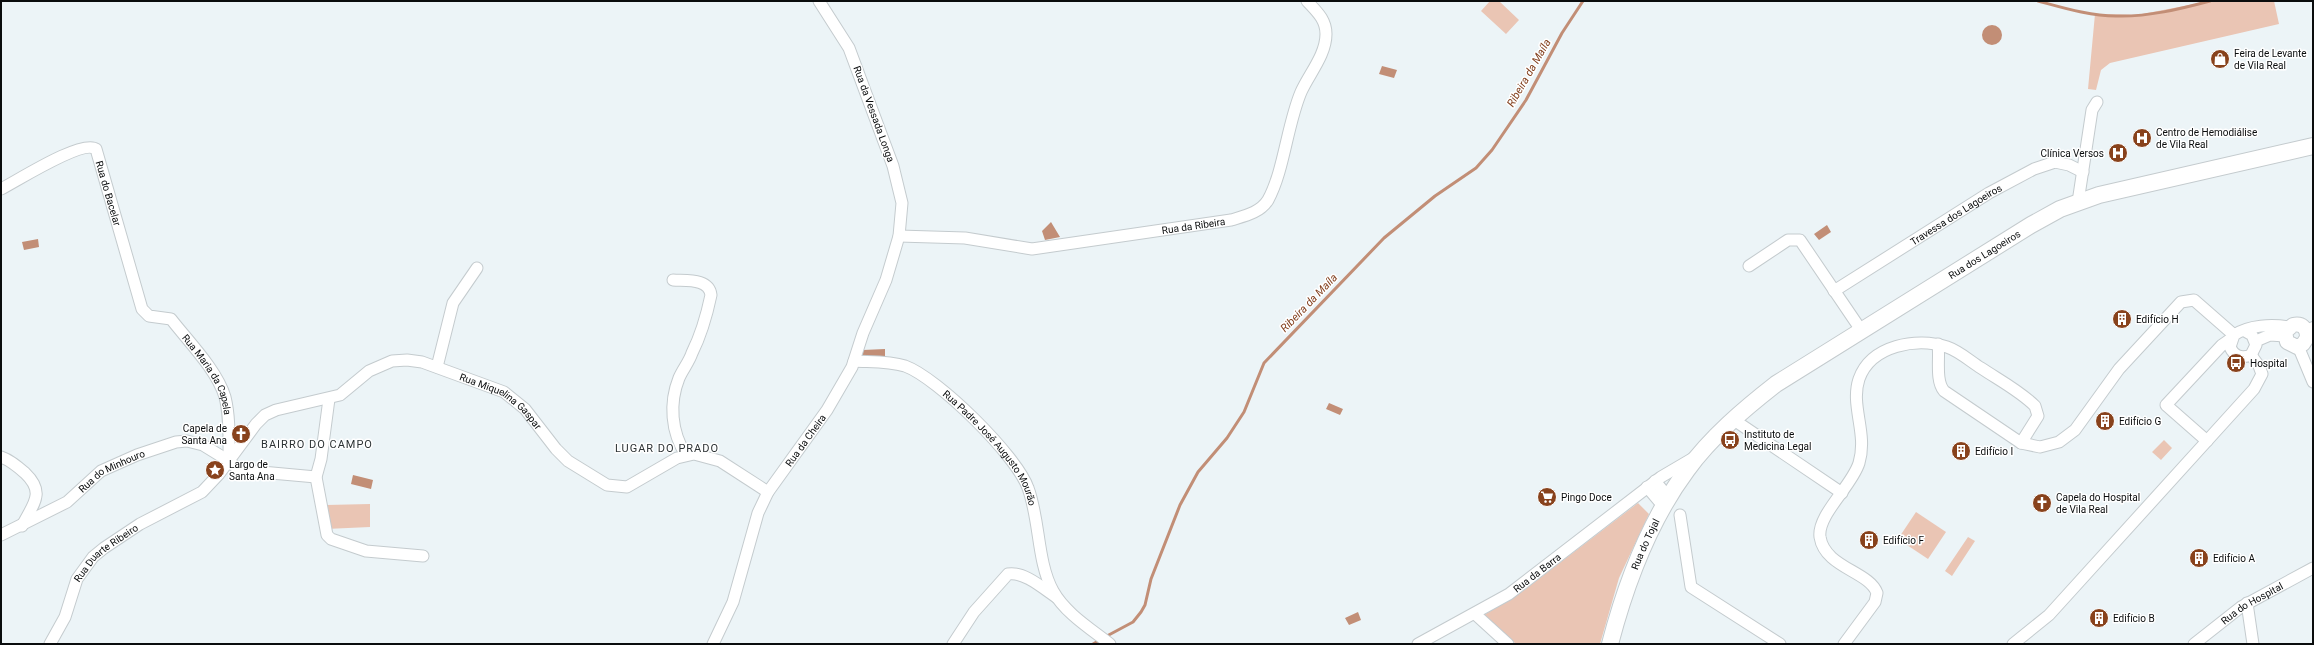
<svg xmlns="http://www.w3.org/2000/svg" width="2314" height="645" viewBox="0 0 2314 645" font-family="Roboto,sans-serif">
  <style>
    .green { fill: #eac5b4 }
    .water { fill: #c28e76 }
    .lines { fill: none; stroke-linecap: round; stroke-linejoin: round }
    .stream { stroke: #c28e76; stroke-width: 3 }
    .minor-casing { stroke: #c4cbce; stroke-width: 13 }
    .tertiary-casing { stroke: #c4cbce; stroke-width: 16 }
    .secondary-casing { stroke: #c4cbce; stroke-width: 18 }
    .minor { stroke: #fff; stroke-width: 11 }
    .tertiary { stroke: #fff; stroke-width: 14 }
    .secondary { stroke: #fff; stroke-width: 16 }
    .labels { text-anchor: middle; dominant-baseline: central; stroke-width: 3; stroke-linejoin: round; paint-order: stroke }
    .poi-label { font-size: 10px; fill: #0a0c0d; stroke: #fff; text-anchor: start }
    .street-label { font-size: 10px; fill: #0a0c0d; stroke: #fff }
    .water-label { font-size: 11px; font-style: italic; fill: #844220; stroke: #fff }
    .neighbourhood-label { font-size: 11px; letter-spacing: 1px; fill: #2c3234; stroke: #fff }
  </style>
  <rect width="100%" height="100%" fill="#ecf4f7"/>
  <!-- green -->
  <path class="green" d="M1490 1H1499L1519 20 1506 34 1481 11Z
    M2210 1H2274L2279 24 2110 63 2101 70 2096 90 2088 89 2095 14 2137 15Z
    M2164 440 2172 448 2161 460 2152 452Z
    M1638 503 1649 514 1619 578 1600 644H1516L1484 615 1523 591Z
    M370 504V527L326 529V505Z
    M1916 512 1946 532 1928 559 1898 539Z
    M1968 537 1975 541 1952 576 1945 571Z"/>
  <!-- water -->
  <path class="water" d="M1982 35a10 10 0 1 1 20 0a10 10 0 1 1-20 0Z
    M1382 66 1397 70 1394 78 1379 74Z
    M1051 222 1060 237 1045 240 1042 231Z
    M1827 225 1831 232 1819 240 1814 234Z
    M38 239 39 247 24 250 22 242Z
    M885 349V357H862L863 350Z
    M1329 403 1343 409 1340 415 1326 409Z
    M353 475 373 480 371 489 351 484Z
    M1358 612 1361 620 1349 625 1345 618Z"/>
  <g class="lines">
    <!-- stream -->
    <path class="stream" d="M2038 1C2064 8 2090 16 2116 16 2148 17 2180 9 2210 1
      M1105 637 1133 622 1141 612 1145 605 1151 579 1180 505 1198 472 1227 438 1244 412 1264 363 1384 238 1435 196 1476 168 1492 150 1526 100 1562 33 1583 1
      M1093 644 1100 640"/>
    <defs>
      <g id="minor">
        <path id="s1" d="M1 189C17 181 82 139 96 149L142 309 149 316 171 319C188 341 217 370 225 397 230 417 229 440 229 461"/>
        <path d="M2078 202 2092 110 2097 102"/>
        <path id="s2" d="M899 236 965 238 1032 249 1231 220C1244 216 1260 213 1268 200 1284 171 1287 125 1301 92 1309 74 1326 55 1326 34 1326 19 1316 11 1307 1"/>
        <path d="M1749 266 1788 240H1800L1861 330"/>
        <path d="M673 280C686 281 709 278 711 295 707 314 701 335 692 353 689 362 683 369 679 378 669 403 671 432 686 455"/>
        <path id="s3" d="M1834 291 1989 193 2034 169 2055 162 2069 165 2083 172"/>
        <path d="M2245 331 2252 335 2256 345 2251 355C2241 359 2234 356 2230 347L2234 335C2249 325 2272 324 2289 327"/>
        <path d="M2256 341 2270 335 2285 336"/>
        <path d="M1938 344C1940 358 1935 380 1944 391L2021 443 2040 447 2059 442 2075 430 2119 369 2181 302 2194 300 2234 335"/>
        <path d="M2298 346 2313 382"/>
        <path id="s4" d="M854 361C871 362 889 361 905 366 938 378 1017 456 1028 488 1040 520 1037 562 1053 591 1065 613 1091 629 1110 644"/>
        <path d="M437 367 453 303 477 268"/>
        <path d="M329 399 321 459 316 477 327 535 331 539 366 551 423 556"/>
        <path d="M1734 420 1842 493"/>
        <path d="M2207 441 2166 405 2222 345 2232 338"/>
        <path d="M1 457C10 460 17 466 25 473 46 493 33 504 22 526"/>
        <path d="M1655 481 1669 498"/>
        <path d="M1647 487 1664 507"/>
        <path d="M1680 515 1691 587 1780 644"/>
        <path id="s5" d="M1 535 67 502 101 471 137 455 176 442 187 441 203 445 229 461 239 470 316 477"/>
        <path d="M2247 603 2253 644"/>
        <path d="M1475 614 1508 644"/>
        <path id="s6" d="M50 644 65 617 77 579 93 557 104 548 140 524 202 492 219 474 256 424 265 415 276 410 340 395 369 371 392 361 407 360 422 362 504 392 525 409 556 449 568 461 607 485 627 487 677 458 694 454 720 461 768 492"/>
        <path id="s7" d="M713 644 733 602 758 513 768 492 827 410 852 367 863 333 886 280 899 236 902 203 893 166 849 48 819 1"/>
        <path d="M953 644 974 612 1008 574C1024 571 1044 589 1056 597"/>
        <path id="s8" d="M1418 644 1509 594 1661 477 1695 457"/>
        <path d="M1844 644 1875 602 1877 593C1869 571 1825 568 1820 537 1817 515 1852 486 1859 463 1868 433 1850 406 1859 379 1871 345 1917 337 1947 347 1959 351 1970 361 1981 368 1999 380 2020 391 2035 406L2038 416 2021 443"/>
        <path d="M2013 644 2049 615 2254 389 2262 374 2259 366 2251 355"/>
        <path id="s9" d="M2194 644 2241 607 2313 568"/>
      </g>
      <path id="tertiary" d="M2307 337C2307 328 2302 323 2293 325L2285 332 2287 342 2297 347 2303 344 2313 329"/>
      <g id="secondary">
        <path id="s10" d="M1610 644C1626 583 1649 521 1687 470 1711 437 1744 409 1776 384L2031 225 2060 209 2099 195 2313 146"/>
      </g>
    </defs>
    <!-- minor casing -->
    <use href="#minor" class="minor-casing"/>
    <!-- tertiary casing -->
    <use href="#tertiary" class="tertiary-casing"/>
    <!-- secondary casing -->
    <use href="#secondary" class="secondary-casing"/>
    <!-- minor -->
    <use href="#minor" class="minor"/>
    <!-- tertiary -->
    <use href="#tertiary" class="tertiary"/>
    <!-- secondary -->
    <use href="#secondary" class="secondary"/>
  </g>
  <!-- icons -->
  <defs>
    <symbol id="shop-disc" viewBox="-11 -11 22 22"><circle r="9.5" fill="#88421c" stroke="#fff"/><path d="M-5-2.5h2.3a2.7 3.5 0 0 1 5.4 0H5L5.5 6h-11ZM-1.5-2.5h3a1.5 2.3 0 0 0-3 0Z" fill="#fff"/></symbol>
    <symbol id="hospital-disc" viewBox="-11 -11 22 22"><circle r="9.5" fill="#88421c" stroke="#fff"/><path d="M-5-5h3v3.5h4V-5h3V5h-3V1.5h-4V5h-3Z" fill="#fff"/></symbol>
    <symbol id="building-disc" viewBox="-11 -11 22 22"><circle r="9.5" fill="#88421c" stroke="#fff"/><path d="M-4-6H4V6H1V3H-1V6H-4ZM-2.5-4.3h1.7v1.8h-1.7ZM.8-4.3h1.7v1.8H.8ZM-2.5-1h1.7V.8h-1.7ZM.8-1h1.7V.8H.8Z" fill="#fff"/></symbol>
    <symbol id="bus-disc" viewBox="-11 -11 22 22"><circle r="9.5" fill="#88421c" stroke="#fff"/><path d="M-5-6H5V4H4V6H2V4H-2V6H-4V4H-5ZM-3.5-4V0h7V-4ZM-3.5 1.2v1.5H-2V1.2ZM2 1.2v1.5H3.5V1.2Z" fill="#fff"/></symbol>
    <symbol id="church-disc" viewBox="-11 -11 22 22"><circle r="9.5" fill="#88421c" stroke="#fff"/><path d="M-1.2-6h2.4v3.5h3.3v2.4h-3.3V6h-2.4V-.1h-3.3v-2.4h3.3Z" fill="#fff"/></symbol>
    <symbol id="sight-disc" viewBox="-11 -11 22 22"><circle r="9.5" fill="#88421c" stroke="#fff"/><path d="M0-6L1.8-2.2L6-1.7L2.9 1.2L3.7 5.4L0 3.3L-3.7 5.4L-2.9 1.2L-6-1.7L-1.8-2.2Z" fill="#fff"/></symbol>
    <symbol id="supermarket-disc" viewBox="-11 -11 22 22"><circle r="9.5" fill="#88421c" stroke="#fff"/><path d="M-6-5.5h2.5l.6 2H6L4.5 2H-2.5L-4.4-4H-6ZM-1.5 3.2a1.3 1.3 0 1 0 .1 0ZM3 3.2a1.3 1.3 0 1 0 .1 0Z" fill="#fff"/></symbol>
  </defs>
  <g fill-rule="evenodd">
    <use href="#shop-disc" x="2209" y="48" width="22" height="22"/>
    <use href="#hospital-disc" x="2131" y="127" width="22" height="22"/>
    <use href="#hospital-disc" x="2107" y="142" width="22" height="22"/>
    <use href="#building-disc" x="2111" y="308" width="22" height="22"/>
    <use href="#bus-disc" x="2225" y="352" width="22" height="22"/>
    <use href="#building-disc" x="2094" y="410" width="22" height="22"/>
    <use href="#church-disc" x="230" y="423" width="22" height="22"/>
    <use href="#bus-disc" x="1719" y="429" width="22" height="22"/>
    <use href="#building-disc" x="1950" y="440" width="22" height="22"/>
    <use href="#sight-disc" x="204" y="459" width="22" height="22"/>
    <use href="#supermarket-disc" x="1536" y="486" width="22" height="22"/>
    <use href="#church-disc" x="2031" y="492" width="22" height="22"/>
    <use href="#building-disc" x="1858" y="529" width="22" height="22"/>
    <use href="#building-disc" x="2188" y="547" width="22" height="22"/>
    <use href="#building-disc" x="2088" y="607" width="22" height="22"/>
  </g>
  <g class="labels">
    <!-- poi labels -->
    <g class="poi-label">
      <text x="2234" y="53">Feira de Levante<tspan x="2234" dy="12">de Vila Real</tspan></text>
      <text x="2156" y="132">Centro de Hemodiálise<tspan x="2156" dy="12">de Vila Real</tspan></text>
      <text x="2104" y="153" text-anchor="end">Clínica Versos</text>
      <text x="2136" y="319">Edifício H</text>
      <text x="2250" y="363">Hospital</text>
      <text x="2119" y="421">Edifício G</text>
      <text x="227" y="428" text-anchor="end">Capela de<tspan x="227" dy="12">Santa Ana</tspan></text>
      <text x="1744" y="434">Instituto de<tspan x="1744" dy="12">Medicina Legal</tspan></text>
      <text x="1975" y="451">Edifício I</text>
      <text x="229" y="464">Largo de<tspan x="229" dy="12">Santa Ana</tspan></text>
      <text x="1561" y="497">Pingo Doce</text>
      <text x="2056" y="497">Capela do Hospital<tspan x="2056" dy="12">de Vila Real</tspan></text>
      <text x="1883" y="540">Edifício F</text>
      <text x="2213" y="558">Edifício A</text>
      <text x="2113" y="618">Edifício B</text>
    </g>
    <!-- street labels -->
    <g class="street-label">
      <text transform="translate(874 114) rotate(70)">Rua da Vessada Longa</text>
      <text stroke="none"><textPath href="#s1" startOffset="151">Rua do Bacelar</textPath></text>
      <text stroke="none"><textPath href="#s3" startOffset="144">Travessa dos Lagoeiros</textPath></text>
      <text stroke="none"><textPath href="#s2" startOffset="297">Rua da Ribeira</textPath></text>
      <text stroke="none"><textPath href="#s10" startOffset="561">Rua dos Lagoeiros</textPath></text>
      <text stroke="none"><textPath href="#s1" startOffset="371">Rua Maria da Capela</textPath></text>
      <text stroke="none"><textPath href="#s6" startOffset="585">Rua Miquelina Gaspar</textPath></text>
      <text stroke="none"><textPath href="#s7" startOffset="226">Rua da Cheira</textPath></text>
      <text stroke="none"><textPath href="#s4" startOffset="172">Rua Padre José Augusto Mourão</textPath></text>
      <text stroke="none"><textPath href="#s5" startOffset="129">Rua do Minhouro</textPath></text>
      <text stroke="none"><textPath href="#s10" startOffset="106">Rua do Tojal</textPath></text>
      <text stroke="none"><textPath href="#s6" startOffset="110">Rua Duarte Ribeiro</textPath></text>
      <text stroke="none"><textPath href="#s8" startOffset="139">Rua da Barra</textPath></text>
      <text stroke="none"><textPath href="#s9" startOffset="71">Rua do Hospital</textPath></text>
    </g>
    <!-- water labels -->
    <g class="water-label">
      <text transform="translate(1529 73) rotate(-60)">Ribeira da Maíla</text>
      <text transform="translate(1309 303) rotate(-46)">Ribeira da Maíla</text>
    </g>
    <!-- neighbourhood labels -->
    <g class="neighbourhood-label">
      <text x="317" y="444">BAIRRO DO CAMPO</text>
      <text x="667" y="448">LUGAR DO PRADO</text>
    </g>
  </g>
  <!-- border -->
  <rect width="2314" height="645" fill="none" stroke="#0a0c0d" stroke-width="4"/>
</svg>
